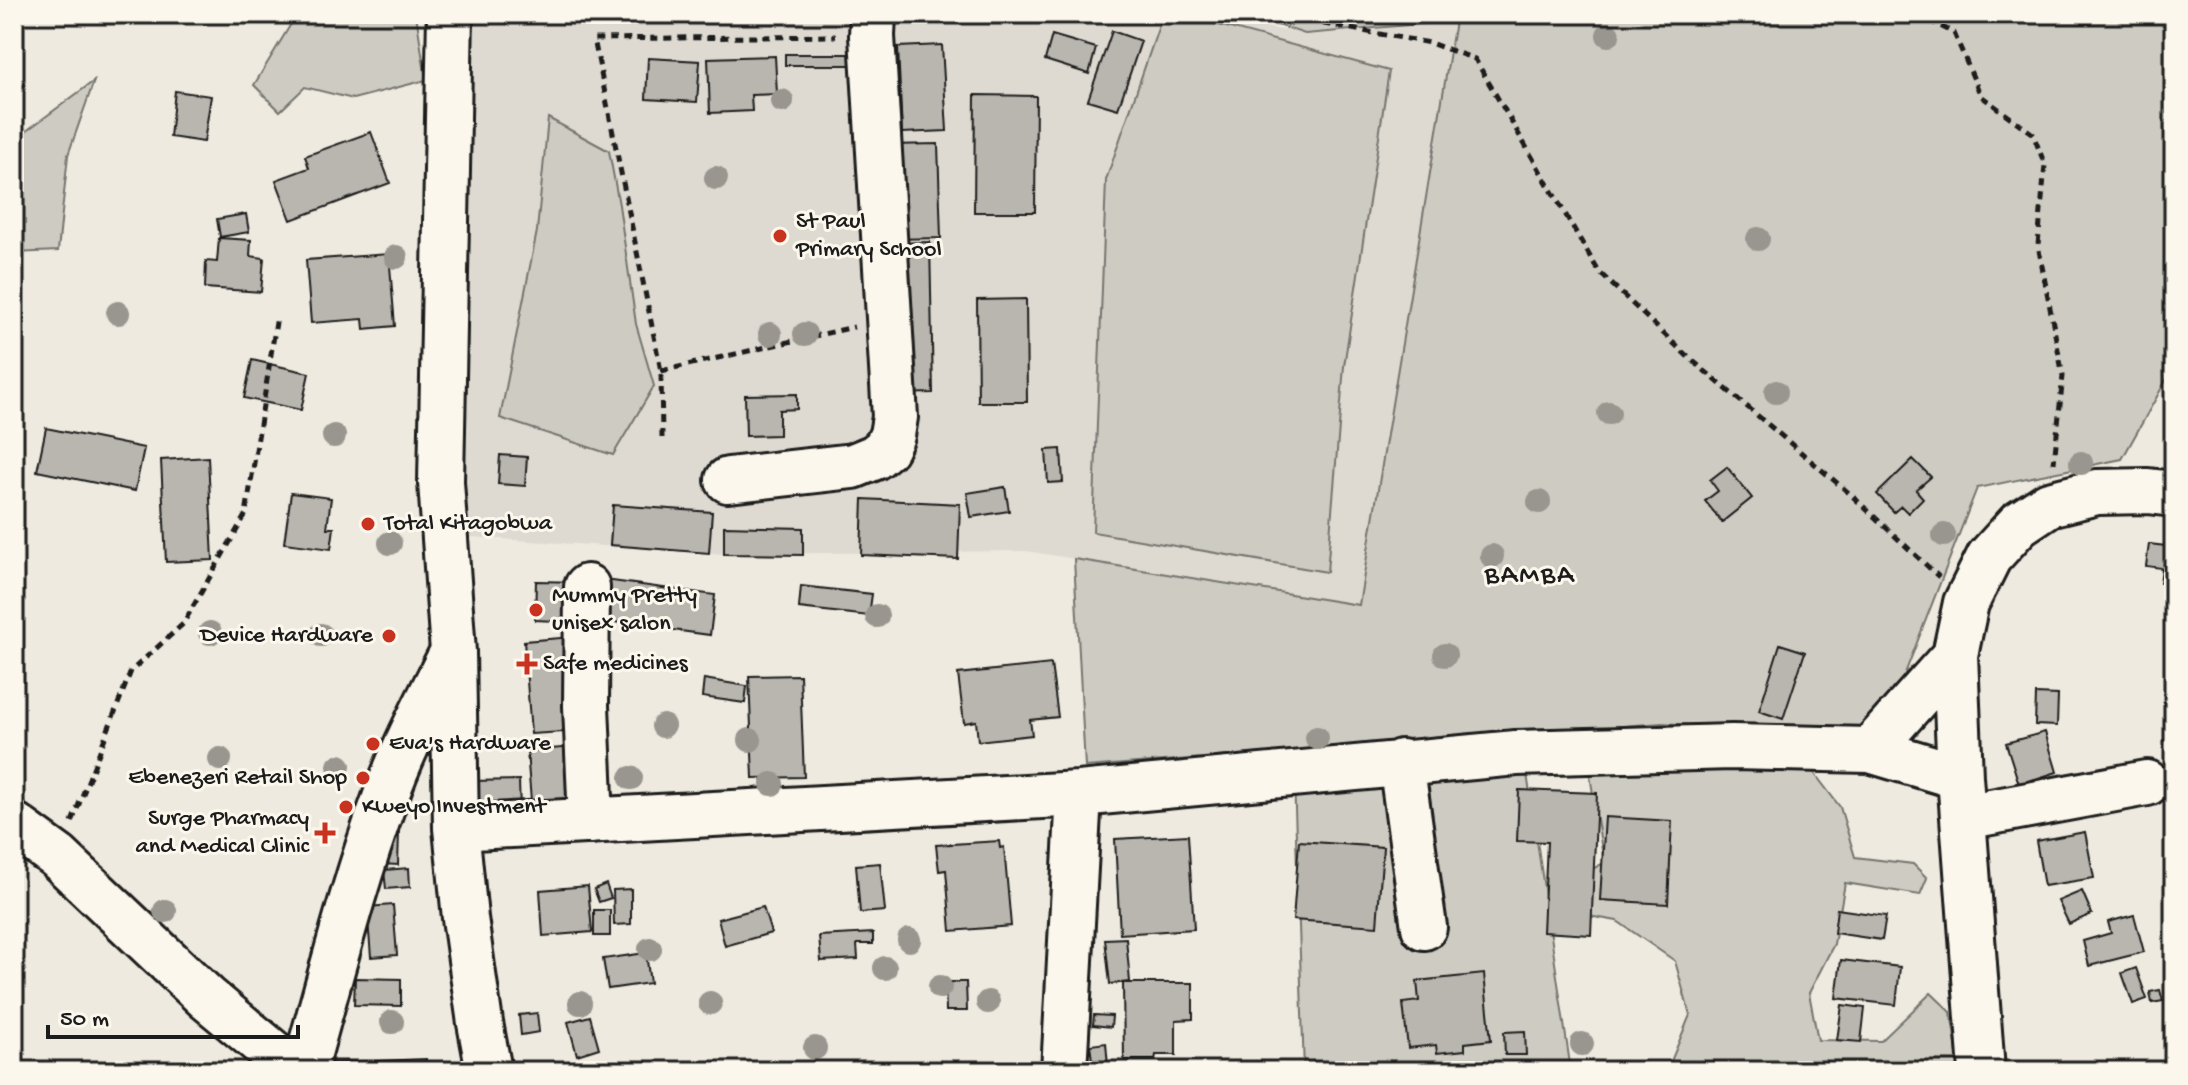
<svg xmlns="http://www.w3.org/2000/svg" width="2188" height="1085" viewBox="0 0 2188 1085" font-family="'Gochi Hand',sans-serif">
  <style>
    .built { fill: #dedad1 }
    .green { fill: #ceccc2; stroke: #75746f; stroke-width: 2 }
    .building { fill: #b9b6af; stroke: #1c1c1c; stroke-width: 2 }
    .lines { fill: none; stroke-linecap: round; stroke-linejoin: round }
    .minor-casing { stroke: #1c1c1c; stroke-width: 50 }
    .path { stroke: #1c1c1c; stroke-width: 5; stroke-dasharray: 8 6; stroke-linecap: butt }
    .minor { stroke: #fbf7ec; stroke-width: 44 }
    .tree { fill: #98968f }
    .poi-dot { fill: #c8321e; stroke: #fbf7ec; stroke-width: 3 }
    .labels { text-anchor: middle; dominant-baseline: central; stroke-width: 6; stroke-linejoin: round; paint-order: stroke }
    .poi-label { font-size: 24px; fill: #1c1c1c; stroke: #fbf7ec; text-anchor: start }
    .quarter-label { font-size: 28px; letter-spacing: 2px; fill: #1c1c1c; stroke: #fbf7ec }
  </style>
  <rect width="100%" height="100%" fill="#eeeadf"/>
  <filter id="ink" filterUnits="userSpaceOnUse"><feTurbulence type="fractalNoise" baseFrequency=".0125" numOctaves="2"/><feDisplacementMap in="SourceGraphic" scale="16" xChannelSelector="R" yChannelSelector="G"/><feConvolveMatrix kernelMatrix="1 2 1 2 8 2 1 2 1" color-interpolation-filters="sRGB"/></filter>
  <g filter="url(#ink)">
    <!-- built -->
    <path class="built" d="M462 14H551L565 18 886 14H1186L1305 34 1455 20 1359 605 1026 551 724 554 456 536Z"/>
    <!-- green -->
    <path class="green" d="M297 14H416L426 80 353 99 305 87 280 111 254 85Z
      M1163 14H1178L1389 71 1344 366 1327 572 1093 532 1106 180Z
      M1243 14H2174V366L2122 459 1977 488 1890 712 1853 735 1662 723 1085 767 1074 559 1359 605 1455 21 1305 34Z
      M94 81 68 155 58 251 14 253V140Z
      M548 118 609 151 619 205 636 324 654 386 613 455 500 418 537 231Z
      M1587 756 1808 765 1840 807 1855 857 1913 864 1927 878 1920 895 1845 883 1834 944 1809 993 1818 1040 1881 1041 1931 993 1951 1012 1960 1071H1667L1690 1015 1675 961 1617 921 1566 912 1554 889 1604 863Z
      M1525 760 1571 1071H1304L1294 779Z"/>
    <!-- building -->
    <path class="building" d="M1112 31 1141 41 1118 109 1088 100Z
      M1052 35 1096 48 1089 74 1045 60Z
      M942 45 947 131 902 133 898 47Z
      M785 54H865V65H785Z
      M775 56 777 94 751 95 752 111 710 113 708 58Z
      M648 58 700 61 697 102 646 99Z
      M175 91 211 96 204 142 170 137Z
      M975 95 1036 96 1035 212H974Z
      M371 132 390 183 291 220 276 180 309 168 305 156Z
      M938 144 941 238 892 239 889 145Z
      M246 214 249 232 220 237 217 219Z
      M219 238 251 240 250 256 264 258 261 292 205 288 206 261 217 262Z
      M930 242 933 393 895 394 892 243Z
      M389 254 395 326 364 329 363 319 311 323 306 260Z
      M1026 299 1027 402H978L977 300Z
      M252 360 309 373 301 410 244 398Z
      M797 394V409L779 410V435L746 436 745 395Z
      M46 428 144 448 135 491 37 471Z
      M1061 449 1063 482 1048 483 1046 450Z
      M500 455 527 457 525 486 498 484Z
      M208 457 213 560 166 562 161 460Z
      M1913 459 1931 477 1916 490 1923 498 1908 513 1901 506 1894 512 1877 494Z
      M1727 467 1752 498 1722 522 1705 501 1718 491 1710 480Z
      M1005 487 1009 511 971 517 967 493Z
      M291 493 331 498 327 528H334L331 549 284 543Z
      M863 499 960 504 958 559 861 555Z
      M613 505 712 512 709 553 610 545Z
      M724 526 803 528V555L724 554Z
      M2149 544 2174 547V585L2160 583 2162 568 2146 566Z
      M605 580 715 595 710 635 599 620Z
      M536 581 580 582 578 622 535 620Z
      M801 586 872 594 869 616 799 608Z
      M573 637 580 731 531 734 524 641Z
      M1780 644 1805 652 1783 719 1759 711Z
      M1051 664 1058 717 1030 720 1032 735 978 741 976 721 964 723 958 674Z
      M800 675 804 777 753 778 749 676Z
      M704 679 747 686 745 703 702 697Z
      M2036 694 2058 695 2057 726 2035 725Z
      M2045 732 2057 772 2019 784 2006 743Z
      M574 747 581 835 534 839 527 751Z
      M519 780 520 813 473 815 472 781Z
      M1519 790 1597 793 1591 935 1543 932 1547 842 1517 841Z
      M1605 817 1672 821 1668 904 1600 900Z
      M382 832H399L398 865 381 864Z
      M2085 832 2094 878 2044 886 2036 841Z
      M1188 835 1194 929 1120 934 1115 839Z
      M999 841 1000 848 1004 847 1011 926 951 931 946 870 939 871 936 845Z
      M1299 841 1383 847 1377 926 1293 920Z
      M880 863 885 911 860 913 856 865Z
      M409 868 410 887 386 889 384 870Z
      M606 884 611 898 599 902 594 889Z
      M588 886 592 932 543 936 540 890Z
      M631 889V924L614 925 613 890Z
      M2082 891 2092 914 2069 924 2058 901Z
      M393 905 397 955 371 957 367 907Z
      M763 907 771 933 725 946 718 919Z
      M1837 909 1886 916 1882 940 1834 933Z
      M594 910H610V936H594Z
      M2134 915 2144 952 2089 966 2083 941 2111 933 2108 922Z
      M873 933V944H857L858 959 821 961 819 936Z
      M1126 938 1130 982 1110 984 1105 939Z
      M646 953 650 983 608 989 603 959Z
      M1841 960 1900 967 1896 1005 1836 998Z
      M2136 968 2147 999 2133 1004 2122 973Z
      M1484 974 1491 1040 1465 1043V1050L1437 1053 1436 1045 1408 1048 1403 1003 1419 1001 1417 981Z
      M355 978 401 979V1006L354 1005Z
      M945 982H966L967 1011H946Z
      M1123 983H1193V1019L1176 1020V1055H1156L1155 1060H1124Z
      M2160 990 2163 1001 2152 1003 2150 992Z
      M1842 1005 1865 1008 1861 1042 1837 1040Z
      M537 1013 539 1032 521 1035 519 1015Z
      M1094 1015 1112 1016 1111 1027 1093 1025Z
      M590 1016 599 1048 577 1055 568 1022Z
      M1525 1031 1526 1055H1505L1504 1032Z
      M1106 1043 1108 1066 1093 1068 1090 1045Z
      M426 1059V1071H329V1063Z"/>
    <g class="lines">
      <defs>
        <path id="minor" d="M450 14 441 482 453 652 456 828 465 918 480 1023 489 1071
          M728 480 853 466 875 457 886 448 892 435 895 417 872 36 873 14
          M587 587 586 706 591 821
          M1955 655 1960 777 1982 1071
          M1870 750 1960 777
          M1401 762 1424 927
          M1964 817 2147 783
          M14 825 58 857 207 998 295 1071
          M456 828 1079 794 1516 753 1732 747 1870 750 1955 655 1966 603 1989 557 2019 524 2049 504 2097 492 2148 491 2174 494
          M304 1071C330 979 353 885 386 796 403 748 427 703 450 657
          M1064 1071 1079 794"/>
      </defs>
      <!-- minor casing -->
      <use href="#minor" class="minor-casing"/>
      <!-- path -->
      <path class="path" d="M1268 14 1430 43 1475 59 1599 272 1686 355 1849 493 1939 577
        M1916 14 1954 33 1981 96 2033 134 2045 165 2038 245 2063 376 2054 463
        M661 371 854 327
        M662 438 661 371 594 39 836 36
        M72 822 131 671 183 624 246 514 277 316"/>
      <!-- minor -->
      <use href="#minor" class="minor"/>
    </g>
    <!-- trees -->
    <g class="tree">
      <circle cx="1608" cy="35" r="12"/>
      <circle cx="782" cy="101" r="12"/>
      <circle cx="716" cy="178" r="12"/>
      <circle cx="1758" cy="239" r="12"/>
      <circle cx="396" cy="257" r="12"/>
      <circle cx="118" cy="313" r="12"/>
      <circle cx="770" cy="334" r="12"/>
      <circle cx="805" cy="334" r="12"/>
      <circle cx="1776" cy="392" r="12"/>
      <circle cx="1609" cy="413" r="12"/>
      <circle cx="334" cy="436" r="12"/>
      <circle cx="2081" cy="463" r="12"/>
      <circle cx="1539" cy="502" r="12"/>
      <circle cx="1944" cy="535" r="12"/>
      <circle cx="390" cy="543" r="12"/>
      <circle cx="1492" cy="556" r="12"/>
      <circle cx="877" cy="616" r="12"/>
      <circle cx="210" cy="633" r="12"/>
      <circle cx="321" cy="635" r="12"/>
      <circle cx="1445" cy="655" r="12"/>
      <circle cx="663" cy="726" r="12"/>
      <circle cx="1317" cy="738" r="12"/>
      <circle cx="750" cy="740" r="12"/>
      <circle cx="220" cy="759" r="12"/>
      <circle cx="339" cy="766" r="12"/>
      <circle cx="631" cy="778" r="12"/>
      <circle cx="772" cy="784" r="12"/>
      <circle cx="165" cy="911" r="12"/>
      <circle cx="909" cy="940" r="12"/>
      <circle cx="650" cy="949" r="12"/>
      <circle cx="885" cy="968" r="12"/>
      <circle cx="940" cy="987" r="12"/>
      <circle cx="988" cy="1002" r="12"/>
      <circle cx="580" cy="1003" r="12"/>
      <circle cx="710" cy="1003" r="12"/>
      <circle cx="392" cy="1022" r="12"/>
      <circle cx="1582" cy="1044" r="12"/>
      <circle cx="815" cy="1048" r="12"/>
    </g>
  </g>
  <!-- markers -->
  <g class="poi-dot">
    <circle cx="780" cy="236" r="8"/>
    <circle cx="368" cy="524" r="8"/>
    <circle cx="536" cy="610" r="8"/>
    <circle cx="389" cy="636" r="8"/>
    <path d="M523 652h8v8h8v8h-8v8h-8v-8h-8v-8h8z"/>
    <circle cx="373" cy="744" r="8"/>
    <circle cx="363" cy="778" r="8"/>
    <circle cx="346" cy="807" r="8"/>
    <path d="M321 821h8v8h8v8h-8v8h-8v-8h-8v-8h8z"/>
  </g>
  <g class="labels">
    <!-- poi labels -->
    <g class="poi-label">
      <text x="796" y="222">St Paul<tspan x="796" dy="28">Primary School</tspan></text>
      <text x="384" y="524">Total Kitagobwa</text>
      <text x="552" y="596">Mummy Pretty<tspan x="552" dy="28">unisex salon</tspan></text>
      <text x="373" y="636" text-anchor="end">Device Hardware</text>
      <text x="543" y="664">Safe medicines</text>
      <text x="389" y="744">Eva's Hardware</text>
      <text x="347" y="778" text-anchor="end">Ebenezeri Retail Shop</text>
      <text x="362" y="807">Kweyo Investment</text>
      <text x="309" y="819" text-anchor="end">Surge Pharmacy<tspan x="309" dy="28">and Medical Clinic</tspan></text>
    </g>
    <!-- quarter labels -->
    <g class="quarter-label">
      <text x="1530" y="576">BAMBA</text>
    </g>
  </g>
  <!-- margin -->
  <rect width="2188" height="1085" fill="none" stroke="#fbf7ec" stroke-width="48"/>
  <rect x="24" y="24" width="2140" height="1037" fill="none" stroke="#1c1c1c" stroke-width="3" filter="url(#ink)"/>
  <!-- scale -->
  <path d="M48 1025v12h250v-12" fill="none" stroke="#1c1c1c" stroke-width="4"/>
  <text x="60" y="1025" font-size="24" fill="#1c1c1c" stroke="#fbf7ec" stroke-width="6" paint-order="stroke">50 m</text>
</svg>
